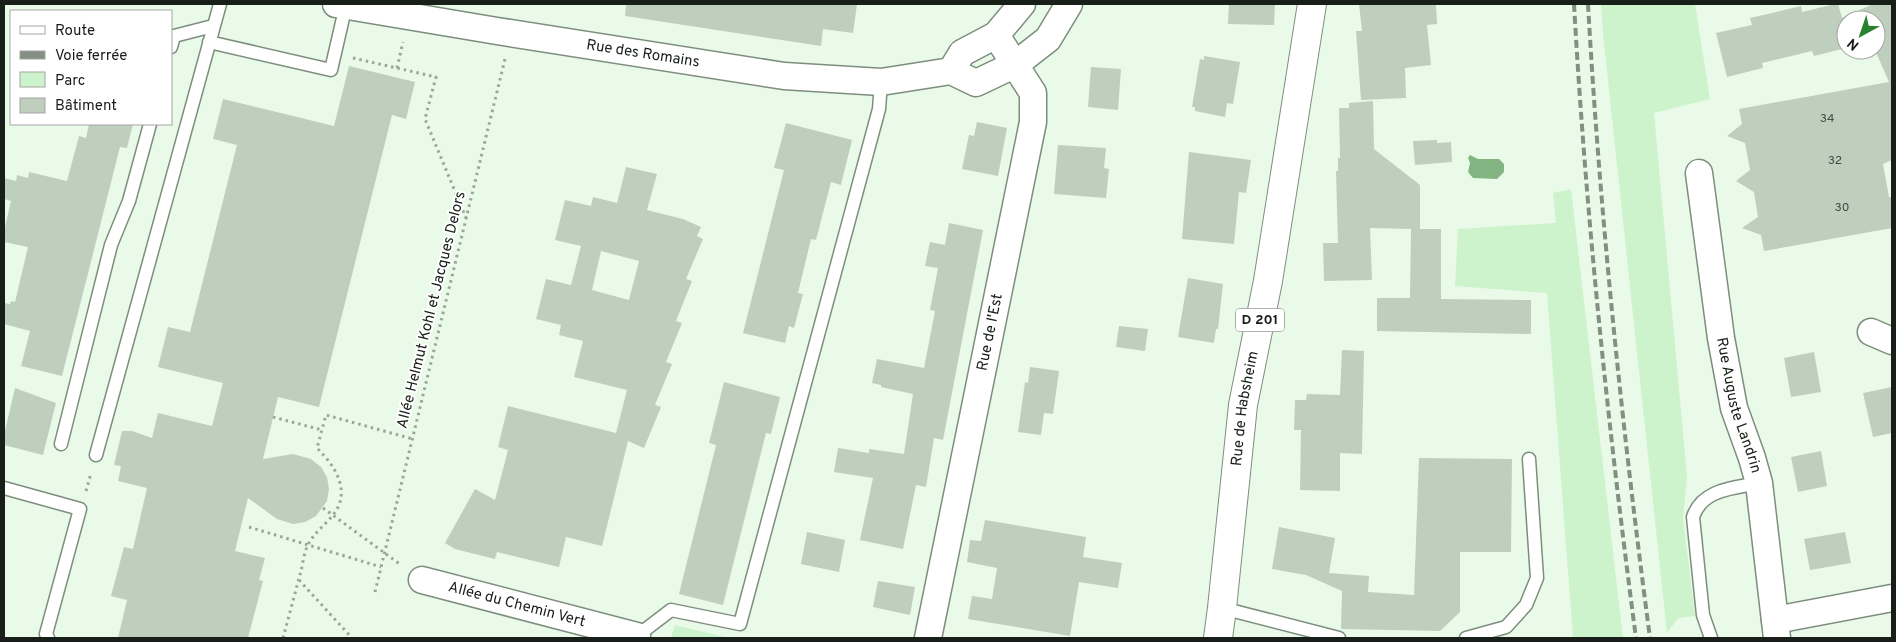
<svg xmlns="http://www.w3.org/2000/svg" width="1896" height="642" viewBox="0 0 1896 642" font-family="Overpass,sans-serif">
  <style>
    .green { fill: #cdf3cc }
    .water { fill: #83b583 }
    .building { fill: #bfcfbe; fill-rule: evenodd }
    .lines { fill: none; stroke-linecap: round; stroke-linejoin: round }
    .service-casing { stroke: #7e8e7e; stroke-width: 15 }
    .minor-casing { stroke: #7e8e7e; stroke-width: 29 }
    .primary-casing { stroke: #7e8e7e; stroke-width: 30 }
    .path { stroke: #99a698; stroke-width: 3; stroke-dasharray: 2.5 4; stroke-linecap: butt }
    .service { stroke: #fff; stroke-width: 12 }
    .minor { stroke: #fff; stroke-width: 26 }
    .primary { stroke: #fff; stroke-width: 28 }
    .rail { stroke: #838f83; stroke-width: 4; stroke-dasharray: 8 4; stroke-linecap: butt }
    .labels { text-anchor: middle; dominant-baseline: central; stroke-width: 4; stroke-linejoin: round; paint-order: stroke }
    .number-label { font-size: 12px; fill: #424a42 }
    .shield { fill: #fff; stroke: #5d625d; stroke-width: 1 }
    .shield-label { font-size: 14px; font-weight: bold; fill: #181e18 }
    .street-label { font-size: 15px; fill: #181e18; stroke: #fff }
  </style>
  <rect width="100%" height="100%" fill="#e9fae8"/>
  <!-- green -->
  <path class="green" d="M1601 4H1695L1710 99 1654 113 1687 477 1683 518 1695 616 1678 618 1667 633 1603 34Z
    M1571 189 1623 638H1573L1547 293 1455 286 1458 229 1556 223 1553 193Z
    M675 625 729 638H671Z"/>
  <!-- water -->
  <path class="water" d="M1470 155 1478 159H1499L1504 164V172L1497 179 1473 178 1468 172 1470 163 1468 158Z"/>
  <!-- building -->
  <path class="building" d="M626 4H857L853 33 823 29 821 46 625 16Z
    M1229 4H1275L1274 25 1228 24Z
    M1359 4H1436L1437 24 1427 25 1431 65 1405 68 1406 98 1361 100 1356 31H1362Z
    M1835 4H1838L1842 18 1873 4H1892V160L1883 164 1889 197H1892V228L1764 251 1761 235 1742 228 1758 217 1754 192 1736 181 1750 170 1745 143 1727 136 1742 124 1739 109 1889 82 1875 50 1876 20H1846V48L1814 56 1812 51 1783 58 1762 63 1763 68 1727 77 1716 33 1752 25 1750 18 1772 13 1801 6 1802 12Z
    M1204 56 1240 62 1233 104 1227 103 1225 117 1195 111V107H1192L1200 59 1204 60Z
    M349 66 415 82 406 119 392 115 319 407 278 397 263 459 293 454 311 459 321 467 327 477 329 489 327 501 316 516 305 522 293 524 277 519 248 498 235 551 265 558 259 580 263 581 248 638H118L127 600 111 596 124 547 133 549 147 488 118 481 121 466 114 465 122 431H132L152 438 158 413 212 426 223 383 158 367 168 327 190 332 237 145 213 139 223 99 334 126Z
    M1091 67 1121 69 1118 110 1088 107Z
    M1373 101 1374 149 1420 185V229H1441V299L1531 300V334L1377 331V298H1410L1411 229 1370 228 1372 280 1324 281 1323 243H1338L1336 171H1338V158H1340L1339 108H1349V103Z
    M977 122 1007 128 998 176 962 169 969 135 974 136Z
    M786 123 852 140 841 185 831 182 816 240 811 239 798 293 803 294 794 328 789 326 785 343 743 333 784 170 774 168Z
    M89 124H133L127 148 120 147 62 376 21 366 30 331 4 324V303L10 304 11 301 15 302 28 247 4 242V231L11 201 4 199V178L16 181 17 175 28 178 29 172 67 181 79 136 86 138Z
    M1437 140V143L1451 142 1452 162 1415 165 1413 141Z
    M1058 145 1106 148 1104 168 1109 169 1106 198 1054 194Z
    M1189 152 1251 160 1246 193 1239 192 1234 244 1182 239Z
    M626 167 657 174 647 210 683 219 701 227 697 236 703 239 686 279 692 281 676 321 682 323 666 362 672 364 655 405 661 407 644 448 628 441 602 546 566 537 559 567 497 552 495 559 455 549 445 543 475 489 495 500 508 450 498 447 508 406 616 433 627 390 574 377 583 341 559 335 561 325 536 319 546 279 571 285 581 246 555 240 565 200 591 206 593 197 617 203ZM601 251 639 261 629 300 592 290Z
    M949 223 983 230 943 440 934 438 926 487 916 485 903 549 860 540 873 478 834 472 838 448 869 453V449L904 454 913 394 881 387V385L872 383 877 359 924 368 935 311 930 310 938 268 925 266 930 242 945 245Z
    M1188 278 1223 284 1218 329H1216L1214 343 1178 337Z
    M1119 326 1148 329 1145 351 1116 347Z
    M1342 350 1364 351 1362 454 1340 453V491L1300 490 1301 430H1294L1295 400H1306L1307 394 1340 395Z
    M1814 352 1821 392 1791 397 1784 358Z
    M1030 367 1059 371 1053 414 1044 413 1041 435 1018 432 1025 382 1028 383Z
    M724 382 780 397 771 434 766 433 723 605 679 594 716 445 709 443Z
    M1892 387V433L1873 437 1863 393Z
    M15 388 56 403 43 455 4 445V435Z
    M1821 451 1827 486 1798 492 1791 457Z
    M1419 458 1512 459 1511 552H1460V612L1440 631 1341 629 1342 591 1306 575 1272 569 1279 527 1335 538 1329 573 1369 576 1368 592 1414 595Z
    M985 520 1086 537 1083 557 1122 563 1118 588 1079 582 1070 636 968 619 972 596 992 599 997 568 967 562 970 540 981 541Z
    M807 532 845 540 839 572 801 564Z
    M1845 532 1851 563 1810 570 1804 539Z
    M878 581 915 587 910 615 873 607Z"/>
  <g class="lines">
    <defs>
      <path id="service" d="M209 42 331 70 346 5
        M171 47 174 36 213 26
        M61 444 111 245 129 201 150 124
        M96 455 220 4
        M4 488 80 509 46 634 48 638
        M1222 608 1339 638
        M637 636 671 610 740 624 879 109 881 82
        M1466 638 1506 627 1526 605 1537 578 1529 459
        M1711 638 1703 615 1693 517C1702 489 1734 488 1759 483"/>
      <g id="minor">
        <path id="s1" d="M336 4 497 31 784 76 881 82 951 71 976 83 1016 64 1048 39 1069 4"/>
        <path d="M951 71 962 53 996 35 1022 4"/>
        <path id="s2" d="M1699 173 1721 338 1734 408 1752 458 1759 483 1777 638"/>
        <path d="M1871 332 1892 341"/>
        <path id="s3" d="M422 580 637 636 636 638"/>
        <path d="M1775 620 1892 598"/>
        <path id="s4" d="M928 638 1033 122V93L996 35"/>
      </g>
      <g id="primary">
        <path id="s5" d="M1218 638 1222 608 1243 405 1268 281 1312 4"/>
      </g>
    </defs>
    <!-- service casing -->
    <use href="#service" class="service-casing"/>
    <!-- minor casing -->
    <use href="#minor" class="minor-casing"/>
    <!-- primary casing -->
    <use href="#primary" class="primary-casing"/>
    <!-- path -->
    <path class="path" d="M353 58 436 77 425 119 466 218
      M397 68 403 42
      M273 417 322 430
      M86 491 91 473
      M323 508 401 565
      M249 527 381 567
      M299 580 352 638
      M375 592 505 59
      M283 638C289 616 295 593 301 571 303 563 304 552 308 545 313 534 325 525 333 515 352 491 335 466 317 448L326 415 413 439"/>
    <!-- service -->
    <use href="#service" class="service"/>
    <!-- minor -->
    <use href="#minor" class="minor"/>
    <!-- primary -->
    <use href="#primary" class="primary"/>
    <!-- rail -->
    <path class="rail" d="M1574 4C1586 216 1608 427 1636 638
      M1588 4C1600 216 1622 427 1650 638"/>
  </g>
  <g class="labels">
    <!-- number labels -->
    <g class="number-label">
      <text x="1827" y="119">34</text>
      <text x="1835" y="161">32</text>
      <text x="1842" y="208">30</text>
    </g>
    <!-- shield labels -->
    <rect class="shield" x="1236" y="308.5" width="48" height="23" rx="4"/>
    <g class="shield-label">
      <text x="1260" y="320">D 201</text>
    </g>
    <!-- street labels -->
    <g class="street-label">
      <text stroke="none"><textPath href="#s1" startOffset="311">Rue des Romains</textPath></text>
      <text transform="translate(432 310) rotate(-76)">Allée Helmut Kohl et Jacques Delors</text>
      <text stroke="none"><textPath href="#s4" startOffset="312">Rue de l'Est</textPath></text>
      <text stroke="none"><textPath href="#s2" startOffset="236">Rue Auguste Landrin</textPath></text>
      <text stroke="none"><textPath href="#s5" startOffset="231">Rue de Habsheim</textPath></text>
      <text stroke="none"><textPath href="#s3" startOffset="98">Allée du Chemin Vert</textPath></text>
    </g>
  </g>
  <!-- border -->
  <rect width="1896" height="642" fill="none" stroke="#181e18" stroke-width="10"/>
  <!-- legend -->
  <rect x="10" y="10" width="162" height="115" fill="#ffffff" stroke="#a3a5a3"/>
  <rect x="20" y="26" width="25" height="8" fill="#ffffff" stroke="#a3a5a3"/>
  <text x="55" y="35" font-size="15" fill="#181e18">Route</text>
  <rect x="20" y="51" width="25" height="8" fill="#838f83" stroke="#a3a5a3"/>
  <text x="55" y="60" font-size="15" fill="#181e18">Voie ferrée</text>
  <rect x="20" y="72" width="25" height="15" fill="#cdf3cc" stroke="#a3a5a3"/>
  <text x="55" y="85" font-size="15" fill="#181e18">Parc</text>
  <rect x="20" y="98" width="25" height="15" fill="#bfcfbe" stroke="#a3a5a3"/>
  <text x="55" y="110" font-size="15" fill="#181e18">Bâtiment</text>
  <!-- north arrow -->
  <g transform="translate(1861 35) rotate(220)"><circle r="24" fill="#ffffff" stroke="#a3a5a3"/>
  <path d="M0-4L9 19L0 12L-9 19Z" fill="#29812f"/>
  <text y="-8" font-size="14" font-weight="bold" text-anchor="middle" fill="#181e18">N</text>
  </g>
</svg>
